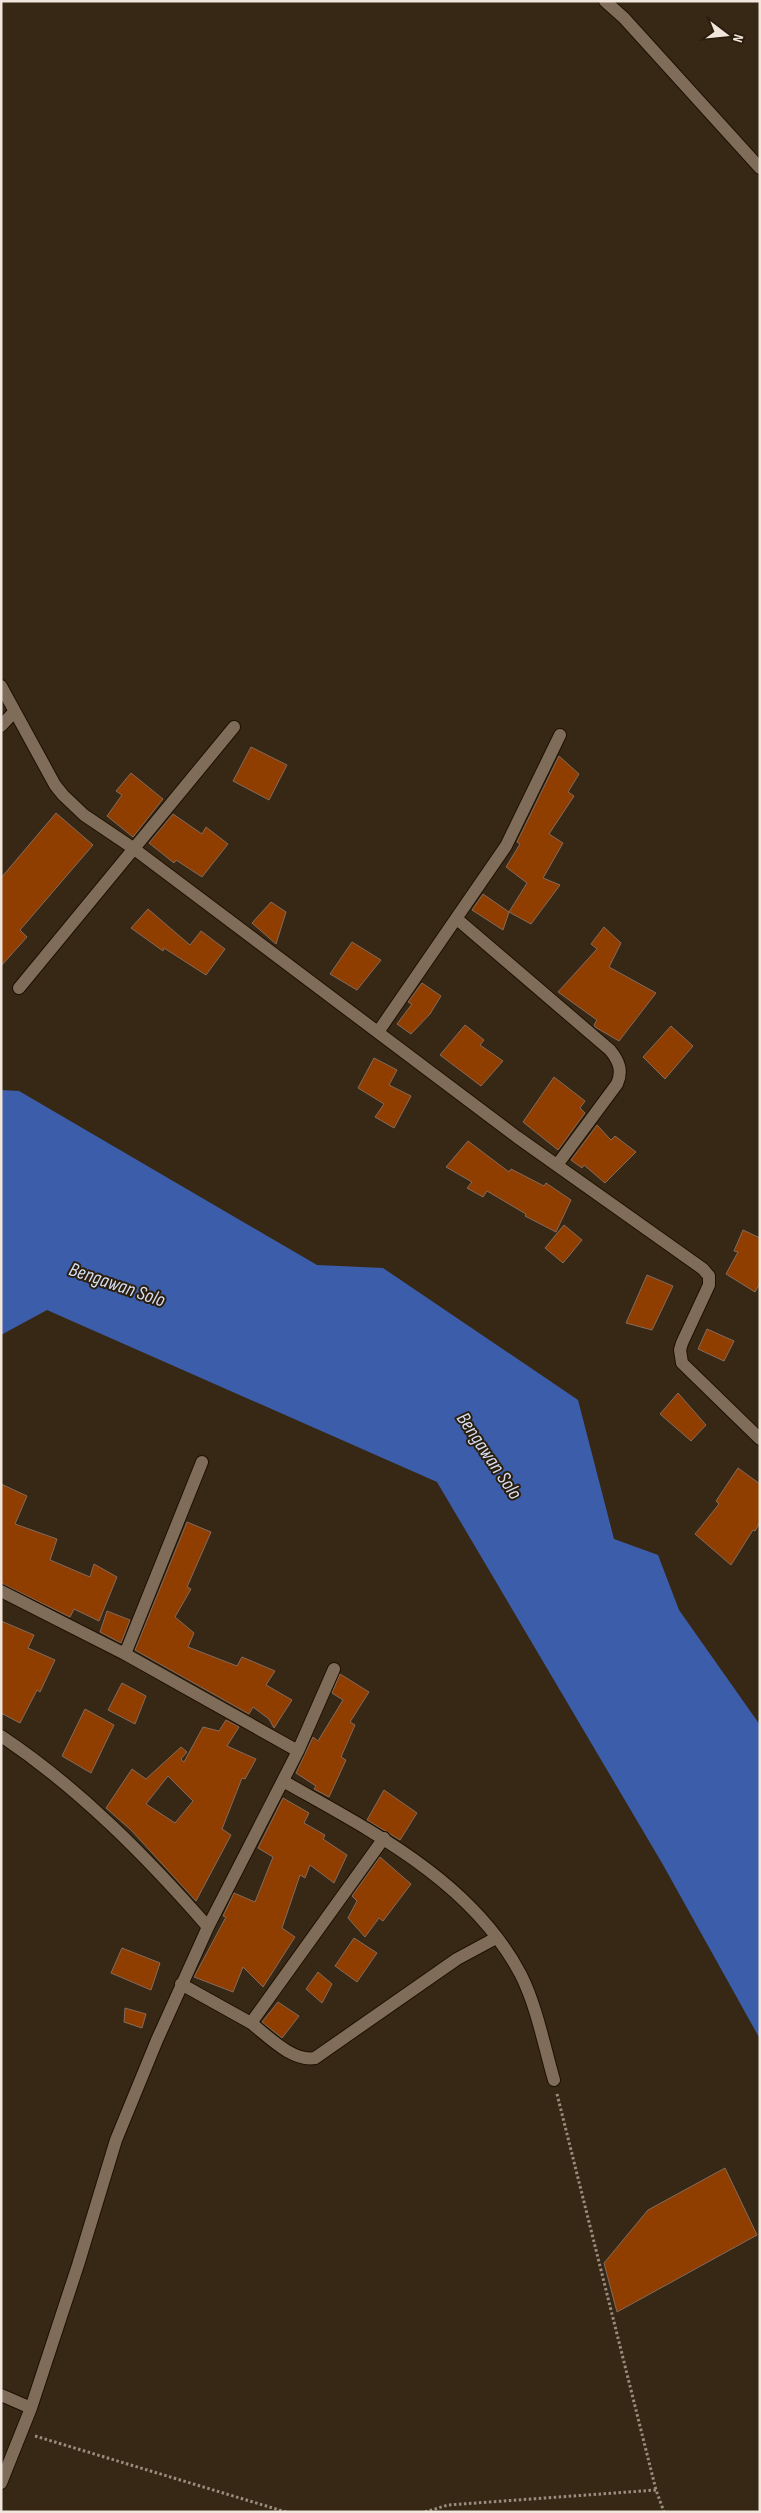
<svg xmlns="http://www.w3.org/2000/svg" width="761" height="2513" viewBox="0 0 761 2513" font-family="'Sofia Sans Condensed',sans-serif">
  <style>
    .water { fill: #3c5eaa }
    .building { fill: #903d00; stroke: #846b5e; fill-rule: evenodd }
    .lines { fill: none; stroke-linecap: round; stroke-linejoin: round }
    .minor-casing { stroke: #1e1001; stroke-width: 14 }
    .path { stroke: #9a8d7f; stroke-width: 3; stroke-dasharray: 2.5 2.5; stroke-linecap: butt }
    .minor { stroke: #7f6d59; stroke-width: 12 }
    .labels { text-anchor: middle; dominant-baseline: central; stroke-width: 4; stroke-linejoin: round; paint-order: stroke }
    .water-label { font-size: 20px; font-style: italic; fill: #d3def3; stroke: #2c1e0c }
  </style>
  <rect width="100%" height="100%" fill="#372816"/>
  <!-- water -->
  <path class="water" d="M1 1090 19 1091 317 1265 383 1268 578 1400 614 1539 658 1555 679 1610 760 1725V2039L662 1863 437 1482 47 1310 1 1335Z"/>
  <!-- building -->
  <path class="building" d="M251 747 287 765 269 800 233 781Z
    M559 756 579 774 568 792 574 796 549 834 563 843 543 878 560 885 531 924 509 912 527 883 506 867 520 844 517 842Z
    M131 773 163 799 133 837 107 816 122 795 116 791Z
    M56 813 93 845 20 930 27 937 1 966V878Z
    M173 814 202 834 206 827 228 844 202 877 176 860 174 863 149 843Z
    M483 894 509 912 503 930 472 910Z
    M271 902 286 912 276 944 252 923Z
    M148 909 190 945 201 931 225 949 206 975 164 948 163 951 131 928Z
    M604 927 621 943 609 967 656 993 619 1041 595 1027 594 1025 597 1020 558 992 597 949 591 944Z
    M352 942 381 960 357 990 330 974Z
    M422 983 441 996 430 1014 411 1034 397 1024 412 1004 408 1002Z
    M465 1025 484 1040 480 1045 503 1061 481 1086 440 1055Z
    M671 1026 693 1046 665 1079 643 1057Z
    M374 1058 397 1070 389 1085 411 1096 394 1128 375 1117 384 1104 358 1088Z
    M554 1077 585 1101 580 1108 585 1113 558 1150 523 1122Z
    M597 1125 611 1140 615 1136 636 1152 605 1183 584 1165 582 1168 571 1160Z
    M468 1141 509 1172 511 1169 544 1186 546 1183 571 1200 556 1232 525 1216 526 1214 487 1191 483 1197 467 1188 472 1182 446 1167Z
    M564 1225 582 1240 563 1263 545 1248Z
    M743 1230 760 1238V1283L755 1292 726 1274 738 1252 734 1251Z
    M647 1275 673 1286 652 1330 626 1323Z
    M707 1329 734 1341 724 1361 698 1349Z
    M678 1393 706 1425 691 1441 660 1414Z
    M738 1468 760 1484V1522L755 1531 753 1530 731 1565 695 1534 719 1504 716 1501Z
    M1 1484 27 1496 15 1524 57 1539 50 1560 90 1577 94 1564 117 1577 99 1621 74 1609 70 1617 1 1583Z
    M187 1522 211 1532 187 1587 191 1589 175 1617 194 1633 188 1647 237 1666 242 1657 275 1671 266 1685 292 1700 274 1728 269 1719 253 1707 249 1714 135 1650Z
    M107 1611 130 1620 121 1643 100 1632Z
    M1 1621 34 1635 28 1648 55 1660 40 1692 37 1690 20 1723 1 1713Z
    M340 1674 369 1692 350 1722 355 1725 341 1757 346 1760 329 1797 314 1789 316 1786 296 1773 313 1737 318 1741 343 1700 332 1693Z
    M122 1683 146 1696 135 1724 108 1710Z
    M85 1709 114 1725 91 1773 62 1756Z
    M226 1720 239 1727 227 1746 256 1759 245 1779 242 1778 222 1829 231 1835 196 1901 131 1830 106 1808 132 1769 146 1779 181 1747 187 1752 181 1759 184 1762 203 1727 219 1731ZM168 1776 193 1801 175 1823 146 1804Z
    M384 1790 417 1813 400 1840 367 1820Z
    M283 1798 309 1813 304 1823 325 1835 323 1839 347 1855 334 1883 310 1865 305 1878 300 1875 282 1928 295 1937 263 1987 243 1967 233 1992 194 1977 226 1917 223 1916 234 1893 255 1902 273 1857 258 1848Z
    M380 1857 411 1884 383 1921 379 1918 365 1937 348 1918 357 1901 352 1896Z
    M354 1938 377 1953 357 1982 335 1966Z
    M122 1948 160 1963 151 1990 111 1973Z
    M318 1972 332 1984 322 2003 306 1989Z
    M278 2002 299 2016 282 2038 262 2022Z
    M125 2008 146 2014 142 2028 124 2022Z
    M725 2168 757 2235 617 2312 604 2263 648 2210Z"/>
  <g class="lines">
    <defs>
      <path id="minor" d="M605 1 624 18 760 168
        M1 686 55 785 63 795 84 815 133 848 517 1137 703 1269 709 1276V1285L682 1343 680 1350 682 1363 760 1439
        M1 726 14 712
        M457 919 610 1050C619 1061 623 1071 617 1084L557 1165
        M19 988 234 727
        M378 1032 506 846 560 735
        M1 1591 125 1654 298 1751
        M125 1654 202 1462
        M1 1736C79 1788 147 1857 208 1927
        M283 1781C371 1831 472 1881 521 1975 537 2007 544 2046 554 2080
        M181 1984 251 2023 384 1838
        M251 2023C268 2036 292 2062 315 2058L457 1959 496 1938
        M1 2395 31 2408
        M1 2483 31 2408 78 2265 116 2140 157 2040 208 1927 298 1751 334 1669"/>
    </defs>
    <!-- minor casing -->
    <use href="#minor" class="minor-casing"/>
    <!-- path -->
    <path class="path" d="M557 2094 656 2490 664 2512
      M35 2436 286 2512
      M425 2512 448 2505 656 2490"/>
    <!-- minor -->
    <use href="#minor" class="minor"/>
  </g>
  <g class="labels">
    <!-- water labels -->
    <g class="water-label">
      <text transform="translate(117 1285) rotate(19)">Bengawan Solo</text>
      <text transform="translate(489 1456) rotate(56)">Bengawan Solo</text>
    </g>
  </g>
  <!-- border -->
  <rect width="761" height="2513" fill="none" stroke="#f1e6db" stroke-width="5"/>
  <!-- north arrow -->
  <g transform="translate(726 35) rotate(106)" stroke="#2c1e0c" stroke-width="4" paint-order="stroke">
  <path d="M0-4L9 19L0 12L-9 19Z" fill="#f1e6db"/>
  <text y="-8" font-size="14" font-weight="bold" text-anchor="middle" fill="#f1e6db">N</text>
  </g>
</svg>
